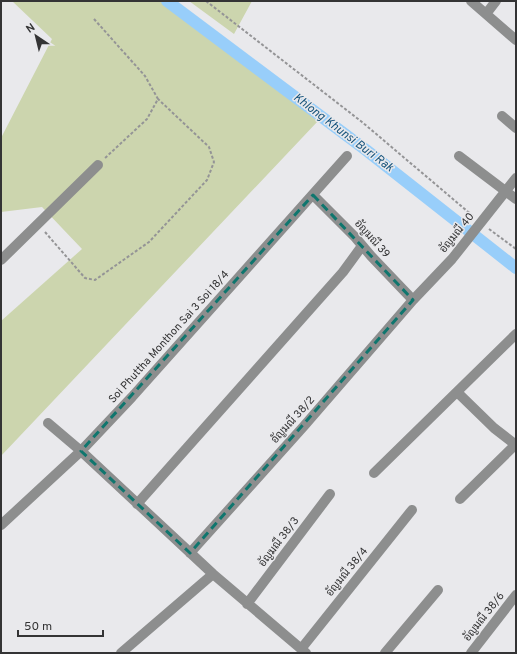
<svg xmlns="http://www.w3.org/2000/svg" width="517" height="654" viewBox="0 0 517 654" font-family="Overpass,Sarabun,sans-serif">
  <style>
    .green { fill: #ccd5ae }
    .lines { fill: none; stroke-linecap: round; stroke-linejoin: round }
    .canal { stroke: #98cefa; stroke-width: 12 }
    .path { stroke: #949496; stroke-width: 2; stroke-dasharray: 3 2; stroke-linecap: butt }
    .minor { stroke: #8d8e8e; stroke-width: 10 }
    .marked { fill: none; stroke: #0f766e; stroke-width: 3; stroke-dasharray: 8 5; stroke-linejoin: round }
    .labels { text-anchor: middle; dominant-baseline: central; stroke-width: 3; stroke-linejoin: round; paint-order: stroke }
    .street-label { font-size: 11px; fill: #343435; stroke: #e9e9ec }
    .water-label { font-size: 12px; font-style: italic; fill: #17547c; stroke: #e9e9ec }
  </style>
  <rect width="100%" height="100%" fill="#e9e9ec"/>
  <!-- green -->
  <path class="green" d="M12 1H162L318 121 1 456V321L82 249 42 207 1 212V138L52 39Z
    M189 1H252L234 34Z"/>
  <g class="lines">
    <!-- canal -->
    <path class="canal" d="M167 1 366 150 516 268"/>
    <!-- path -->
    <path class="path" d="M206 1 362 122 473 216
      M94 19 145 76 158 99 147 119 104 159
      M489 229 516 249
      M45 232 85 278 95 280 149 242 207 180 214 162 209 147 158 99"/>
    <!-- minor -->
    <path class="minor" d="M471 1 516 40
      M486 14 496 1
      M502 116 516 128
      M459 156 516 199
      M313 195 355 237 371 256 413 300
      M1 260 98 165
      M457 392 494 428 516 445
      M48 423 81 451 213 574 306 653
      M374 473 516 334
      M460 499 516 444
      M137 504 343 272 362 246
      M1 525 81 451 132 397 347 156
      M190 553 304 426 413 300 452 259 516 178
      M247 604 330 494
      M301 649 412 510
      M121 653 213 574
      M385 653 438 590
      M471 653 516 595"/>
  </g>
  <!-- marked area -->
  <path class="marked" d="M313 195 413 300 190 553 81 451Z"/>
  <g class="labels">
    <!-- street labels -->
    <g class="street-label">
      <text transform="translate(457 233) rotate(-51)">อัญมณี 40</text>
      <text transform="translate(372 239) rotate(48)">อัญมณี 39</text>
      <text transform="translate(169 337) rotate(-48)">Soi Phuttha Monthon Sai 3 Soi 18/4</text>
      <text transform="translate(293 420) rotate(-48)">อัญมณี 38/2</text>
      <text transform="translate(279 542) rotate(-53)">อัญมณี 38/3</text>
      <text transform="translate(347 572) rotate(-51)">อัญมณี 38/4</text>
      <text transform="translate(484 617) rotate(-52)">อัญมณี 38/6</text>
    </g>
    <!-- water labels -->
    <g class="water-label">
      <text transform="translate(343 133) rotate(37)">Khlong Khunsi Buri Rak</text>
    </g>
  </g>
  <!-- border -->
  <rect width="517" height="654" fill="none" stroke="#343435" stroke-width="4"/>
  <!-- north arrow -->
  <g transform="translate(36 36) rotate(325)" stroke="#e9e9ec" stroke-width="3" paint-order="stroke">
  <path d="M0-3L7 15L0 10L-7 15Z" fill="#343435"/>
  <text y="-6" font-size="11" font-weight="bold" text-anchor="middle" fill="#343435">N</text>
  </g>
  <!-- scale -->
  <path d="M18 630v6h85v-6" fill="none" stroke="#343435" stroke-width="2"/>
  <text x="24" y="630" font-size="12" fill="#343435" stroke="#e9e9ec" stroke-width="3" paint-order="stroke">50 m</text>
</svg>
